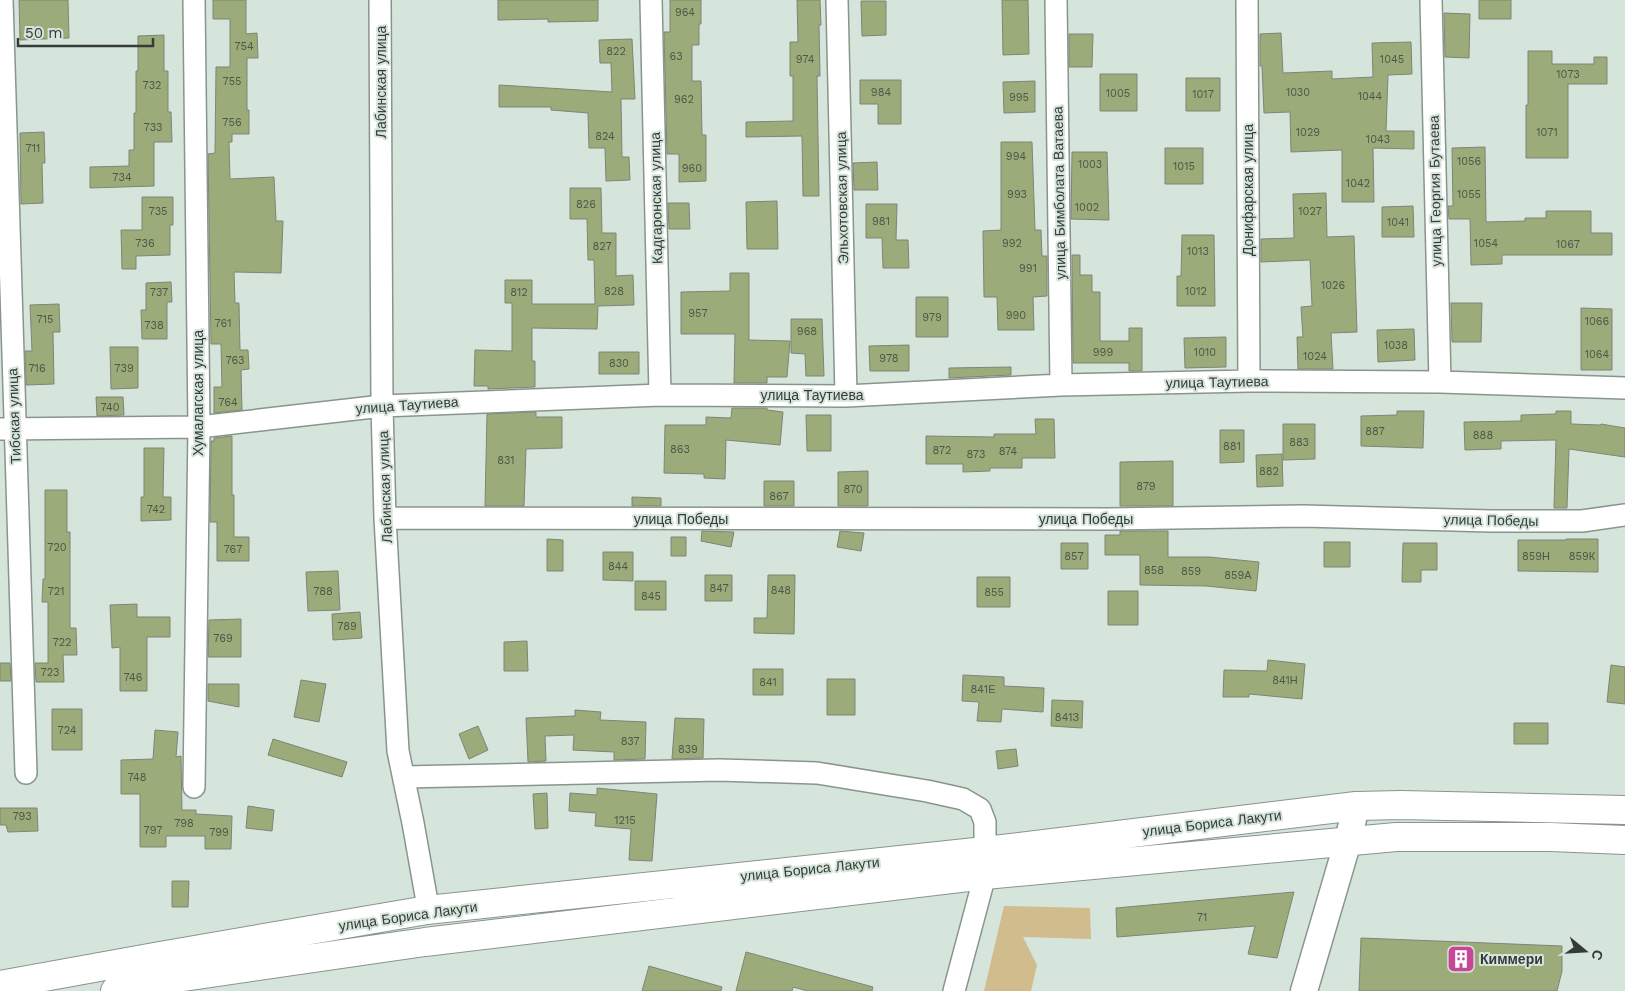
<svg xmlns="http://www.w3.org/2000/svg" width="1625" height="991" viewBox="0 0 1625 991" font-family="'Work Sans',sans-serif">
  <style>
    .green { fill: #d0bc8c }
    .building { fill: #9bab79; stroke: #808477 }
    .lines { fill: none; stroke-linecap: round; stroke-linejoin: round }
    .minor-casing { stroke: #88958c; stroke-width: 24 }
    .tertiary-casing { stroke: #88958c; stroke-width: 29 }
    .primary-casing { stroke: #88958c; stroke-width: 30 }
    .minor { stroke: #fff; stroke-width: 21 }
    .tertiary { stroke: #fff; stroke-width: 26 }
    .primary { stroke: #fff; stroke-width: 28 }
    .labels { text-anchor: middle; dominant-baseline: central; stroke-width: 4; stroke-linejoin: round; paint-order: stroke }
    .number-label { font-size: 11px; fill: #4e5748 }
    .street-label { font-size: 14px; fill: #353b37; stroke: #d6e5db }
    .poi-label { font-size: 14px; font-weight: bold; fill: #353b37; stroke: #d6e5db; text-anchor: start }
  </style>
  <rect width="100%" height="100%" fill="#d6e5db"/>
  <!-- green -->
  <path class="green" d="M1004 906 1090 908 1091 939 1023 937 1037 965 1031 991H984Z"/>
  <!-- building -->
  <path class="building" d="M19 0H68L69 38 20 40Z
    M213 0H246V34L257 33 258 58H247V110H249V134H232V142H229L230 179 274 177 276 221H283L281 273 234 272 235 303H239L240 350H248L249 369 241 370 242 410 214 413V387H222L221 344H211L208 154 215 153 216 67H230V19H213Z
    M498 0H598V21L548 22V19L498 20Z
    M670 0H701V24H699V45H692V81H701L702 135H706V181L679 182V154H667L664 32H670Z
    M797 0H820L821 25H819L820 76H817L819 196H803L802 136 746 137V122L793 121V76H790V42H798Z
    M1002 0H1028L1029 54 1003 55Z
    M1479 0H1511V19H1479Z
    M861 1H886V35L862 36Z
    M1444 13 1470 14 1469 58 1445 57Z
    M1281 33 1283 73 1332 71V79L1373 77 1372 43 1411 42 1412 74 1388 75 1386 131H1414V149L1373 148 1374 202H1342V150L1291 152 1290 112 1264 113 1262 66H1260V34Z
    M1069 34H1093L1092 67H1069Z
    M164 35V71H168V112H171L172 142H154V186L90 188V167L129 166V150H134V113H136V71H138V36Z
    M632 39 635 99H621L622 157H629L630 180 606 181 605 148H589L588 113 551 110V107H499V85L612 92 611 63H600L599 40Z
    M1528 51H1552V64H1594V57H1607V84H1568V158H1526V105H1528Z
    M1100 74H1137V111H1100Z
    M1186 78H1220V111H1186Z
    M860 80H901V124H878V104H860Z
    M1035 81V112L1004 113 1003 82Z
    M44 132 45 163H42L43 203 21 204 20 133Z
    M1001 142H1032L1035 230H1041L1042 256H1047V296L1033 297 1034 330H998L997 297H984L983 231 1001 230Z
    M1485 147 1486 222 1525 221V218H1546V211H1591V233H1612V255H1502V264L1471 265 1470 219H1449L1448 206H1453L1452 148Z
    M1165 148H1203V184H1165Z
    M1072 152H1107L1109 220 1071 219Z
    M877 162 878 190H854L853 163Z
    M570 188H601L602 233H616V276L633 275 634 305 598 306 597 329 532 328V361H535V387L488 389V386H474L475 350 512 351V303H505V280H532V304H595L594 260H588L587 219H570Z
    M1326 193 1327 237 1354 236 1357 332 1331 333 1333 369H1298L1297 337H1303L1301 307 1312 306 1310 260 1261 262V239L1294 238 1293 194Z
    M142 197H173V225H170V255L136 256V269H122L121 230H142Z
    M777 201 778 249H747L746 202Z
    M668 203H689L690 229H669Z
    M866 204H897L896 240H908L909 268H883L882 238H866Z
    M1413 206 1414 237H1382V207Z
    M1182 235H1214L1215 306H1177V276H1181Z
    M1072 255H1080V275H1092V292H1100V341H1129V328H1142V371H1129V363H1073Z
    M730 273H749V340L790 341 787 377H767V383H734L735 334H681V292L730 291Z
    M171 282 172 302H167V339H142L141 310H146V283Z
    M916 297H948V337H916Z
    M1451 303H1482L1481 342H1452Z
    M59 304 60 332H53L54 384 26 385 25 351H32L30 305Z
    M1581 308 1612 309V370H1581Z
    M791 319H822L824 376H806L805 354 791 353Z
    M1414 329 1415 360 1378 362 1377 330Z
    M1226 337V367L1185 368 1184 338Z
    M909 345V371H870L869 346Z
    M110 347H138V388L111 389Z
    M599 352H639V374H599Z
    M1011 367V375L949 378V368Z
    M96 397H123L124 415 97 416Z
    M732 408H767V410L783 412 780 445 726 440 725 479 704 478V474L664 473 665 425H706V417L731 418Z
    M1397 411H1424L1423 448 1361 446V416L1397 415Z
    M1556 411H1571V424L1600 425 1601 424 1625 428V457L1569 449 1567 508H1554L1556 440 1501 441V449L1465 450 1464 422 1521 421V415L1556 414Z
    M536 412V417H562V448L526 449 524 506H485L487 414Z
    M806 415H831V451H807Z
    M1035 419H1054L1055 458H1022V468H990V471L963 472V464H926V436L994 437V434H1036Z
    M1283 424H1315V459L1283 460Z
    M1220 430H1244V462L1220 463Z
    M232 436V495H234V537H249V561H217V522H210L211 441H214V438Z
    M144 448H164L163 497H171V520L141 521V497H144Z
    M1282 454 1283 486 1257 487 1256 455Z
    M1173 461V506H1120V462Z
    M868 471V506H838V472Z
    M764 481H794V506H764Z
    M45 490H67V532H70V628H76L77 655H63L64 682H36L35 663H48V602H42L43 579H45Z
    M632 497 661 498V506H632Z
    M702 531 734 532 731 547 701 541Z
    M840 531 864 533 861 551 837 547Z
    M1120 531H1168V557H1209L1259 562 1256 591 1206 586 1140 585V555H1105V535H1120Z
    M671 537H686V556H671Z
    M547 539 563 540V571H547Z
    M1566 539H1598V572L1518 571V540H1566Z
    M1324 542H1350V567H1324Z
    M1061 543H1088V569H1061Z
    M1403 543H1437V570H1421V582H1402Z
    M603 552H633V581L603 580Z
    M338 571 340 610 308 611 306 572Z
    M705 575H732V601H705Z
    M768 575H795L794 634 754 633V618H767Z
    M977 577H1010V607H977Z
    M635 581H666V610H635Z
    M1108 591H1138V625H1108Z
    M137 604V617H170V637H147V691H120V647L112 648 110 605Z
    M360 612 362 638 333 640 332 614Z
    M241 619V657H208L209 620Z
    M527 641 528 671H504V642Z
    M1268 660 1305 664 1302 699 1249 694V697H1223L1224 670 1267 671Z
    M0 663H10L11 681H0Z
    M1611 665 1625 667V704L1607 702Z
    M753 669H783V695H753Z
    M963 675 1004 677V686L1044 688 1043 712 1002 709 1001 722 977 721 979 702 962 701Z
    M827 679H855V715H827Z
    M301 680 326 684 319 722 294 717Z
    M208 684H239V707L208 701Z
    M1052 700 1083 701 1082 728 1051 726Z
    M52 709H82V750H52Z
    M575 710 601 712 600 720 646 722 645 759 614 760V752L573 750 574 735 545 736 546 761 528 762 526 718 575 716Z
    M675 718 704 719 703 758 672 759Z
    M1514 723H1548V744H1514Z
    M478 726 488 750 469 759 459 734Z
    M155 730 178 732 176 757 181 756 182 810H196V814L232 816 231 849H205V836H166V847H140V794H121V760L153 759Z
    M273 739 347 762 342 777 268 755Z
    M1016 749 1018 766 998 769 996 751Z
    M597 788 657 794 652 861 629 860 631 829 595 826 596 813 569 811 570 793 597 795Z
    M547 793 548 828 535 829 533 794Z
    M248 806 274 810 272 831 246 828Z
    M0 808H37L38 831 8 832 6 825H0Z
    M172 881H189L188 907H172Z
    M1294 892 1277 958 1248 954 1255 926 1117 937 1116 908Z
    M1361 938 1562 946V971L1557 991H1359Z
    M746 952 873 987 872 991H808L793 987 792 991H736Z
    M649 966 722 987 721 991H642Z"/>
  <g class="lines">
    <defs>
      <path id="minor" d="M2 0 26 773
        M194 0 199 427 194 787
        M380 0 382 406 385 518 398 751 413 823 426 896 427 910
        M651 0 660 395
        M837 0 846 396
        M1056 0 1061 385
        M1247 0 1249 381
        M1431 0 1440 382
        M0 429 199 427 382 406 660 395 846 396 1061 385 1249 381 1440 382 1625 388
        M385 518 1109 519 1303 516 1491 521H1582L1625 515
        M404 777 719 770 817 773 927 791 963 799 980 809 985 822V875L954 991"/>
      <path id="tertiary" d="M1304 991 1348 841 1356 806"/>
      <path id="primary" d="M0 985 160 956 427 910 985 851 1356 806 1401 805 1625 810
        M115 991 169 979 425 942 985 875 1396 837H1550L1625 840"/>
    </defs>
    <!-- minor casing -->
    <use href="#minor" class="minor-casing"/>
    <!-- tertiary casing -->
    <use href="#tertiary" class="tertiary-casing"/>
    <!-- primary casing -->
    <use href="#primary" class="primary-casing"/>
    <!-- minor -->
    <use href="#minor" class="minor"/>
    <!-- tertiary -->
    <use href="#tertiary" class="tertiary"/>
    <!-- primary -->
    <use href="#primary" class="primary"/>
  </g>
  <!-- icons -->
  <defs>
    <symbol id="building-square" viewBox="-11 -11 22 22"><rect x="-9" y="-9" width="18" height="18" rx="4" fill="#c54795" stroke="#d6e5db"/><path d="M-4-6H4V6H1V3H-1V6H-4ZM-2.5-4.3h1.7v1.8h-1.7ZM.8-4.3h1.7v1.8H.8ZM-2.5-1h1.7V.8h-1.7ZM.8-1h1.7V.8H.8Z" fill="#fff"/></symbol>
  </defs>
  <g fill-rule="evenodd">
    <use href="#building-square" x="1445" y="943" width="32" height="32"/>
  </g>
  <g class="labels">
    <!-- number labels -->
    <g class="number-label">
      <text x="685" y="12">964</text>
      <text x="244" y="46">754</text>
      <text x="616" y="51">822</text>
      <text x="676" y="56">63</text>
      <text x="805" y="59">974</text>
      <text x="1392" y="59">1045</text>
      <text x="1568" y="74">1073</text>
      <text x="232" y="81">755</text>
      <text x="152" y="85">732</text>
      <text x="881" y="92">984</text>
      <text x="1298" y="92">1030</text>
      <text x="1118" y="93">1005</text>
      <text x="1203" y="94">1017</text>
      <text x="1370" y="96">1044</text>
      <text x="1019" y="97">995</text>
      <text x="684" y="99">962</text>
      <text x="232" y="122">756</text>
      <text x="153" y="127">733</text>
      <text x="1308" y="132">1029</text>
      <text x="1547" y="132">1071</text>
      <text x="605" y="136">824</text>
      <text x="1378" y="139">1043</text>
      <text x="33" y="148">711</text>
      <text x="1016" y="156">994</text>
      <text x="1469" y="161">1056</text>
      <text x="1090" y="164">1003</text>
      <text x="1184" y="166">1015</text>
      <text x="692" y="168">960</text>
      <text x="122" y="177">734</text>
      <text x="1358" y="183">1042</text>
      <text x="1017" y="194">993</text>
      <text x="1469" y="194">1055</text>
      <text x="586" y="204">826</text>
      <text x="1087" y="207">1002</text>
      <text x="158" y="211">735</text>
      <text x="1310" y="211">1027</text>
      <text x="881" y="221">981</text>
      <text x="1398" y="222">1041</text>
      <text x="145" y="243">736</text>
      <text x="1012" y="243">992</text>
      <text x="1486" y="243">1054</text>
      <text x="1568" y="244">1067</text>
      <text x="602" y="246">827</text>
      <text x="1198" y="251">1013</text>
      <text x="1028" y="268">991</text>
      <text x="1333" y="285">1026</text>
      <text x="614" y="291">828</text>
      <text x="1196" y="291">1012</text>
      <text x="159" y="292">737</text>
      <text x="519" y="292">812</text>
      <text x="698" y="313">957</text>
      <text x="1016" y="315">990</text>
      <text x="932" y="317">979</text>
      <text x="45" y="319">715</text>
      <text x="1597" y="321">1066</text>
      <text x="223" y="323">761</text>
      <text x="154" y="325">738</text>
      <text x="807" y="331">968</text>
      <text x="1396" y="345">1038</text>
      <text x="1103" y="352">999</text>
      <text x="1205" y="352">1010</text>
      <text x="1597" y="354">1064</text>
      <text x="1315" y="356">1024</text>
      <text x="889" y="358">978</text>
      <text x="235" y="360">763</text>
      <text x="619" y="363">830</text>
      <text x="37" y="368">716</text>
      <text x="124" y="368">739</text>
      <text x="228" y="402">764</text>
      <text x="110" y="407">740</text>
      <text x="1375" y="431">887</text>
      <text x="1483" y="435">888</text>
      <text x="1299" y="442">883</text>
      <text x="1232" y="446">881</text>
      <text x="680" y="449">863</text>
      <text x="942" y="450">872</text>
      <text x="1008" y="451">874</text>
      <text x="976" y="454">873</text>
      <text x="506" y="460">831</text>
      <text x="1269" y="471">882</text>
      <text x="1146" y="486">879</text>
      <text x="853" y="489">870</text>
      <text x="779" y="496">867</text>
      <text x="156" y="509">742</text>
      <text x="57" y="547">720</text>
      <text x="233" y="549">767</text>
      <text x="1074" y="556">857</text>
      <text x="1536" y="556">859Н</text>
      <text x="1582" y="556">859К</text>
      <text x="618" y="566">844</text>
      <text x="1154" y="570">858</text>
      <text x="1191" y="571">859</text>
      <text x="1238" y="575">859А</text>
      <text x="719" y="588">847</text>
      <text x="781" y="590">848</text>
      <text x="56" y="591">721</text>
      <text x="323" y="591">788</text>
      <text x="994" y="592">855</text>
      <text x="651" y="596">845</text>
      <text x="347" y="626">789</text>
      <text x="223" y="638">769</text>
      <text x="62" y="642">722</text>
      <text x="50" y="672">723</text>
      <text x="133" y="677">746</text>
      <text x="1285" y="680">841Н</text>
      <text x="768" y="682">841</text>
      <text x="983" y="689">841Е</text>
      <text x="1067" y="717">841З</text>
      <text x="67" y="730">724</text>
      <text x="630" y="741">837</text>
      <text x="688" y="749">839</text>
      <text x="137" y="777">748</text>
      <text x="22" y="816">793</text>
      <text x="625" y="820">1215</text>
      <text x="184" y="823">798</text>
      <text x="153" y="830">797</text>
      <text x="219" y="832">799</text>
      <text x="1202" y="917">71</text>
    </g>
    <!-- street labels -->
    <g class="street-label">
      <text transform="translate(381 82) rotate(-90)">Лабинская улица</text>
      <text transform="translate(1248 190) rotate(-90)">Донифарская улица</text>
      <text transform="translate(1435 191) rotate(-91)">улица Георгия Бутаева</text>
      <text transform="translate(1059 193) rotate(-91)">улица Бимболата Ватаева</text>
      <text transform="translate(656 198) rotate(-91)">Кадгаронская улица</text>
      <text transform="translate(842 198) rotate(-91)">Эльхотовская улица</text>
      <text transform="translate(1217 382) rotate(-1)">улица Таутиева</text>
      <text transform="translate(198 393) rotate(-90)">Хумалагская улица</text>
      <text x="812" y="395">улица Таутиева</text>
      <text transform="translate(407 405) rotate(-4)">улица Таутиева</text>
      <text transform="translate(14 416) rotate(-92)">Тибская улица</text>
      <text transform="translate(385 487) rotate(-92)">Лабинская улица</text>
      <text x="681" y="519">улица Победы</text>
      <text x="1086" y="519">улица Победы</text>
      <text transform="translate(1491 520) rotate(1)">улица Победы</text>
      <text transform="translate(1212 823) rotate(-7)">улица Бориса Лакути</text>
      <text transform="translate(810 869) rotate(-6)">улица Бориса Лакути</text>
      <text transform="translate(408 916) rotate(-8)">улица Бориса Лакути</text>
    </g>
    <!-- poi labels -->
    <g class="poi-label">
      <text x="1480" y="959">Киммери</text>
    </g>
  </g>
  <!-- north arrow -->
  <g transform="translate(1585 951) rotate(108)" stroke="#d6e5db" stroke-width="4" paint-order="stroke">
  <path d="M0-4L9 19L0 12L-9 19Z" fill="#353b37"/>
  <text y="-8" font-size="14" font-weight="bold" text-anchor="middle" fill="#353b37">С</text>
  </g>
  <!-- scale -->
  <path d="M18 38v8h135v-8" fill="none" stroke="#353b37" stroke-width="2.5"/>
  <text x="25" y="38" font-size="15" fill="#353b37" stroke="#d6e5db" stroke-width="4" paint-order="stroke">50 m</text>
</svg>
